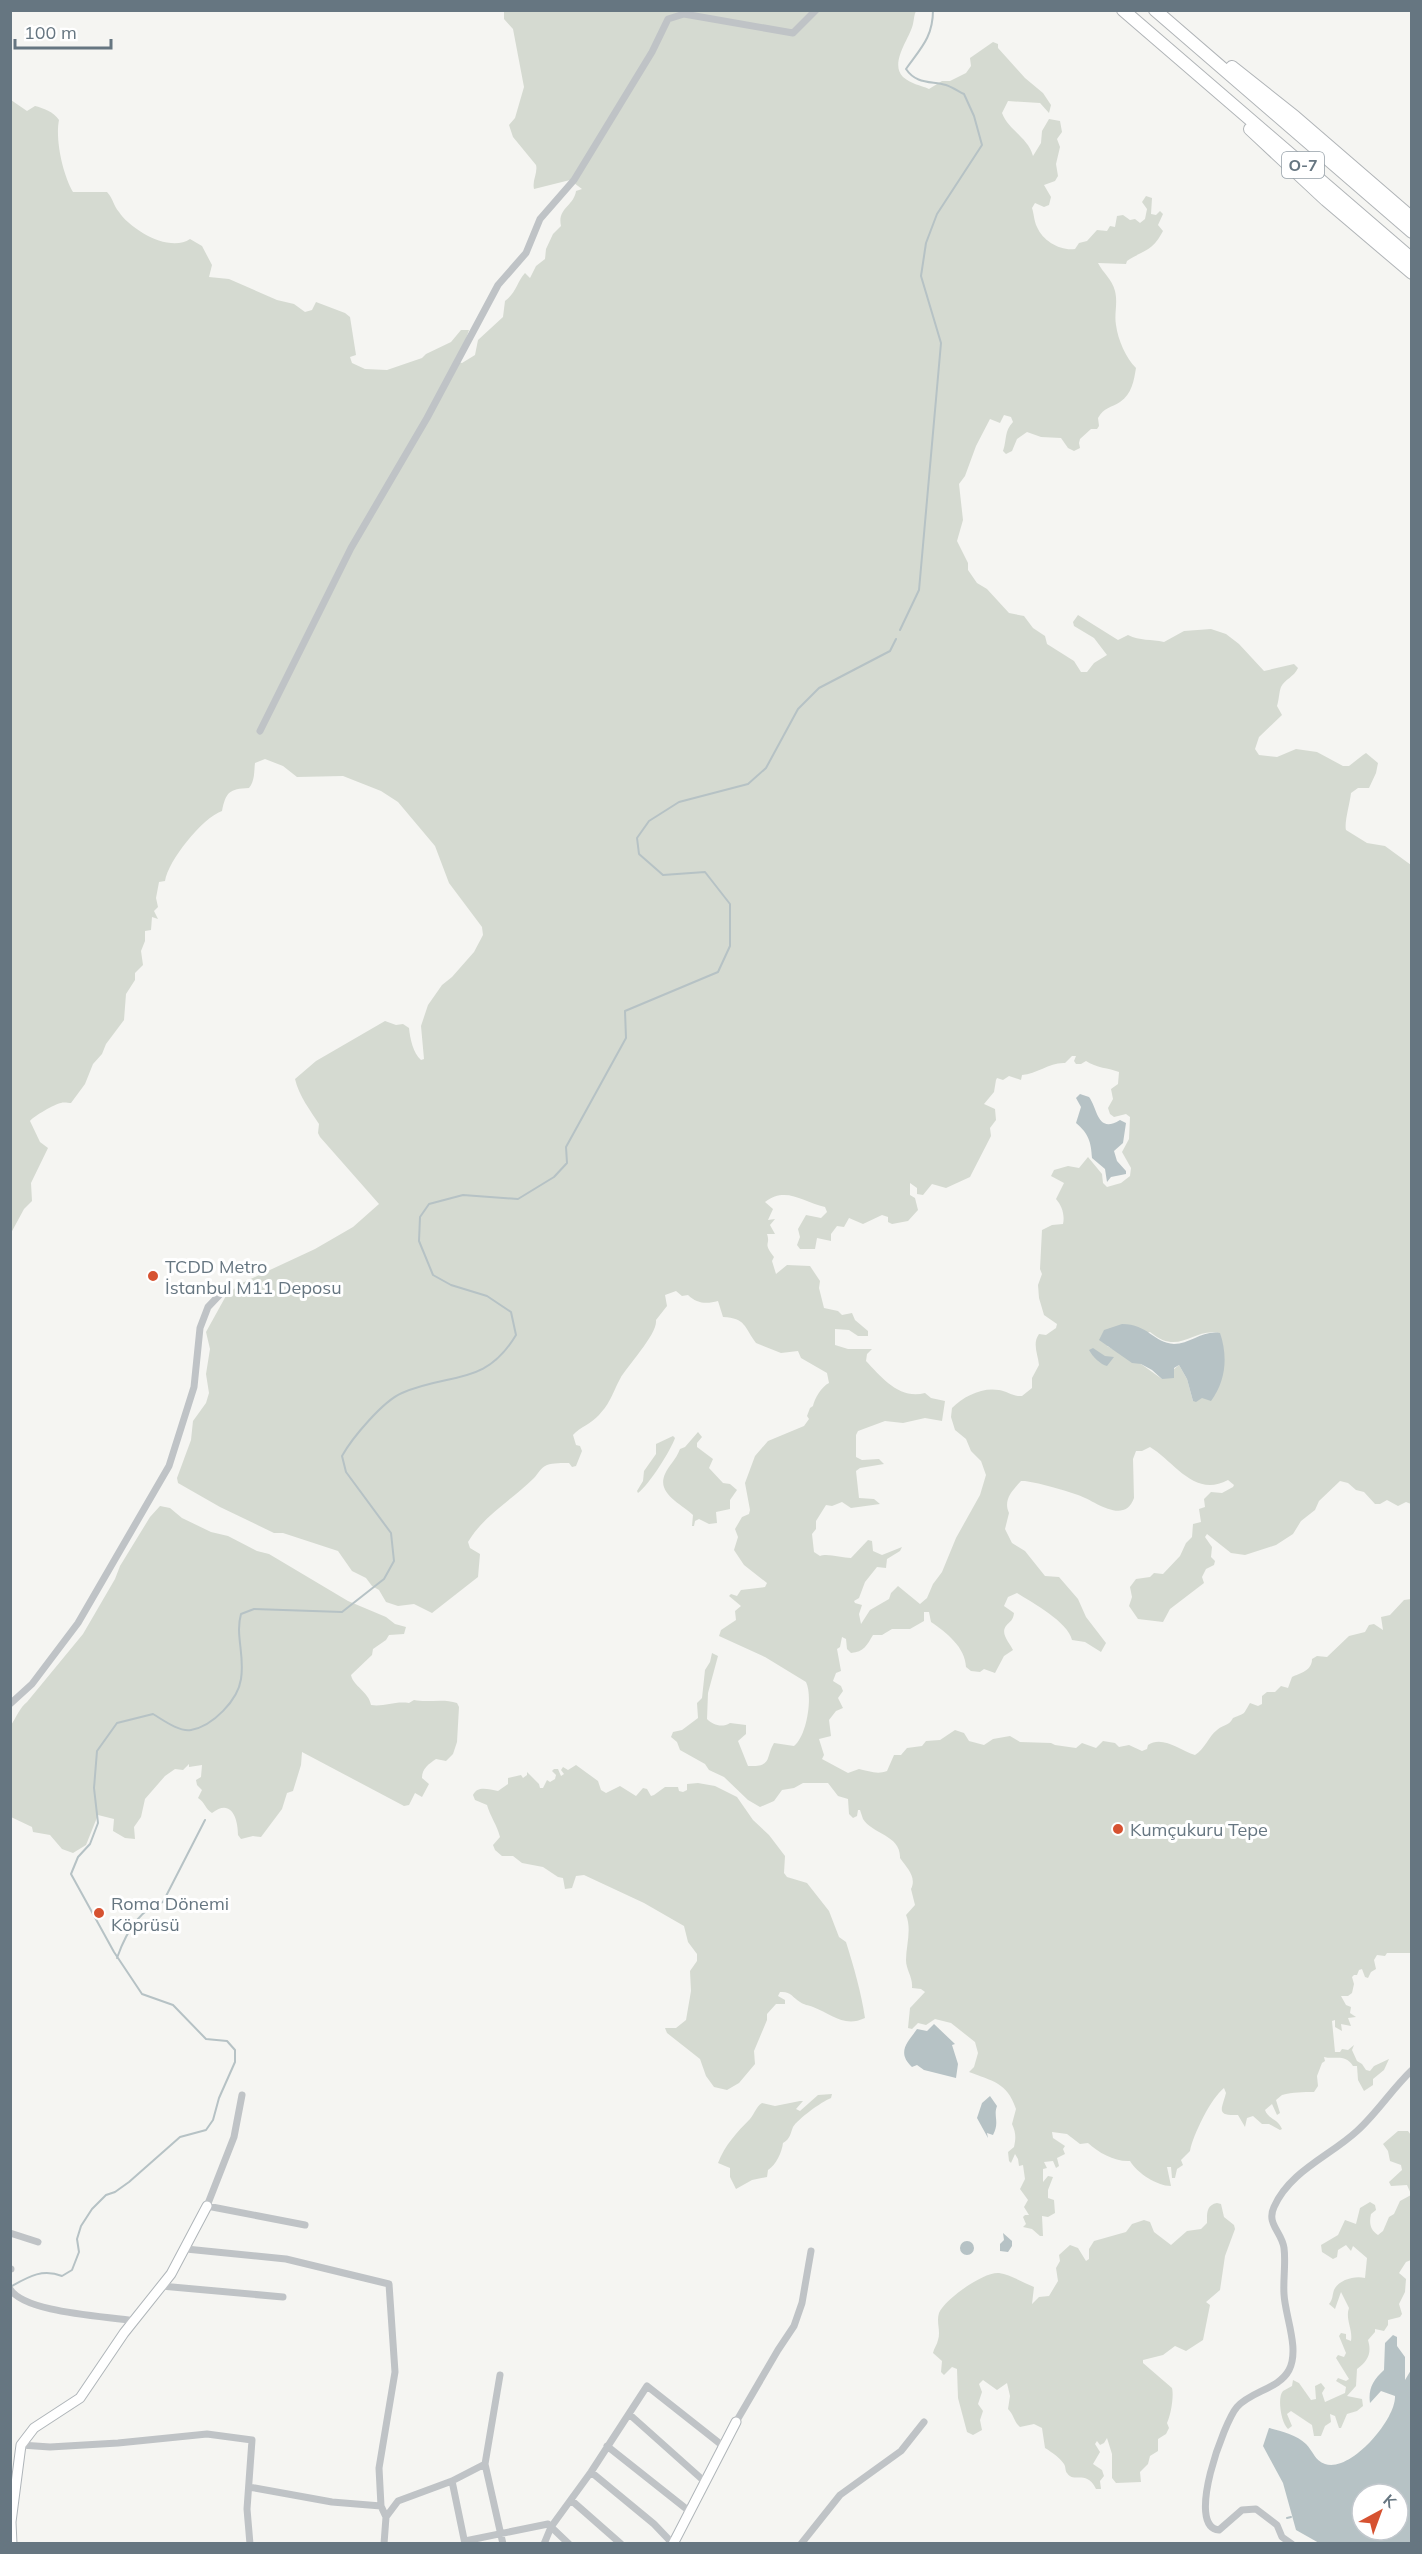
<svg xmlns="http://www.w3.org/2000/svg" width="1422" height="2554" viewBox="0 0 1422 2554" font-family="Mulish,sans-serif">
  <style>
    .green { fill: #d5dad1; fill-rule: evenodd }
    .water { fill: #b6c2c5; fill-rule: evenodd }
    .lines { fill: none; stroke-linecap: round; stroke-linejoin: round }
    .stream { stroke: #b6c2c5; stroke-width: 2 }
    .secondary-casing { stroke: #afb5b9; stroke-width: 11 }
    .highway-casing { stroke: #b0b4b7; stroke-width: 14 }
    .street { stroke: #bfc3c6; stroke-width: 7 }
    .secondary { stroke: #fff; stroke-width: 9 }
    .highway { stroke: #fff; stroke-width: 12 }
    .poi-dot { fill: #d65231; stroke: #fff; stroke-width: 2 }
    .labels { text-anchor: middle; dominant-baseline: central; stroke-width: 6; stroke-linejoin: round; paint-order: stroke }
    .shield { fill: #fff; stroke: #949fa7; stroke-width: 1.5 }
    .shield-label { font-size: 16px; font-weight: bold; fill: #667681 }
    .poi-label { font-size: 18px; fill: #667681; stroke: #fff; text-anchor: start }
  </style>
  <rect width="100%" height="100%" fill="#f5f5f2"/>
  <!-- green -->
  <path class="green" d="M504 11H916C914 15 914 19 913 24 910 38 889 63 903 77 911 84 920 85 929 89L942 81H950L966 73 971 66 970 58 993 42 998 44V48L1025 78 1043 93 1051 105 1049 113 1040 103 1008 101 1002 113C1009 131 1028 137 1033 156L1041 143 1042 131 1049 119 1060 121 1062 132 1057 139 1060 147 1056 164 1058 176 1055 181 1044 185 1051 197 1049 205 1044 207 1035 203 1032 208C1034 214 1034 221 1037 227 1043 241 1060 251 1075 249L1079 243 1087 241 1097 230 1107 231 1110 226 1115 227 1117 216 1123 215 1130 220 1135 219 1140 223 1145 219 1147 209 1142 202 1146 196 1152 198 1151 214 1156 215 1160 211 1163 214 1158 225 1163 231C1152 252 1145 249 1127 261L1126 264 1098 263C1103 273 1112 279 1115 291 1118 303 1114 314 1116 325 1118 340 1126 358 1136 368 1134 380 1132 394 1120 402 1111 408 1104 407 1098 418L1099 426 1097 429H1091L1080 439 1079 443 1080 448 1074 451 1068 448 1061 438 1041 437 1027 432 1017 439 1012 451 1006 454 1003 451C1007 440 1004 431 1013 422L1011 417 1004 415 1000 423 990 419 976 446 965 476 959 484 963 520 957 541 968 563V570L977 583 987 589 1009 613 1024 616 1033 628 1045 636 1047 644 1074 661 1081 672H1087L1094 663 1107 655 1094 638 1074 626 1073 622 1078 615 1118 640 1128 635C1140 641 1151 639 1164 642L1184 631 1211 629 1226 634 1239 644 1264 671 1294 664 1298 668C1294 677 1285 679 1281 687 1279 692 1279 700 1277 706L1282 715 1259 737 1255 749 1259 755 1277 757 1296 749 1317 752 1343 766H1349L1363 755 1366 753 1378 763 1376 773 1369 788H1358L1351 793C1350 803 1344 823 1346 830L1367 843 1385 846 1411 865V1504L1406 1502 1398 1506 1387 1500 1380 1504H1375L1364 1492 1356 1490 1348 1483 1340 1481 1319 1501 1315 1510 1301 1521 1293 1534 1276 1545 1245 1555 1231 1553 1207 1534 1205 1537 1212 1547 1211 1557 1215 1561 1214 1565 1206 1569 1202 1577 1204 1583 1170 1609 1163 1622 1138 1619 1129 1606 1132 1597 1130 1587 1136 1579 1150 1577 1154 1573 1163 1574 1180 1556 1186 1543 1192 1537 1193 1524 1201 1522 1199 1509 1205 1507 1204 1499 1211 1492 1222 1493 1233 1487 1234 1485 1228 1480C1194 1498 1175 1462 1150 1447L1142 1451H1136L1133 1459 1134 1498C1124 1526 1094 1500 1078 1495 1061 1489 1043 1484 1025 1481H1021C1012 1491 1003 1500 1009 1513L1005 1529 1012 1543 1025 1551 1045 1576 1059 1577 1078 1599 1086 1617 1106 1643 1101 1652 1085 1642 1072 1640C1068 1622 1033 1603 1017 1593L1008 1597 1004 1606 1014 1613C1013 1621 1010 1621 1006 1626 1000 1634 1010 1643 1013 1650L1004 1656 995 1673 984 1669 980 1672 971 1671 966 1667C965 1647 947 1633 931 1622L929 1612H924V1621L910 1629H892L882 1635H873C867 1645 864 1652 851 1653L847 1649 846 1639 842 1637 840 1647 837 1649 841 1671 836 1673 833 1681 841 1686 843 1691 838 1698 843 1708 836 1711 829 1720 831 1736 819 1739 824 1755 822 1759 848 1773 859 1769C869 1771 877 1775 887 1771L894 1755H901L907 1748 922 1746 926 1741 940 1740 955 1730 964 1733 969 1741 984 1745 993 1739 1010 1736 1020 1742 1051 1743 1055 1745 1076 1748 1082 1743 1096 1748 1103 1741 1115 1743 1119 1747 1129 1745 1142 1751 1147 1749 1148 1745C1162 1735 1180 1750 1195 1755 1205 1749 1208 1737 1217 1730 1224 1724 1229 1726 1233 1718 1247 1712 1242 1716 1250 1703L1258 1706 1262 1704V1696L1267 1692H1275L1281 1686 1288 1688 1292 1677C1300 1673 1312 1671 1312 1659L1317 1656 1327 1657 1349 1636 1365 1632 1369 1625 1374 1624 1383 1630 1381 1617 1390 1615 1404 1600 1411 1599V1953H1387L1385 1956 1377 1955 1374 1960 1376 1969 1371 1972 1368 1978 1365 1977 1362 1969 1359 1970 1357 1975H1354L1352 1977 1354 1984 1352 1993 1348 1996H1341L1346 2005 1351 2007 1350 2013 1356 2017 1348 2018 1351 2026 1341 2024 1342 2031 1335 2027V2020L1332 2021 1335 2052H1340L1342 2049 1348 2050 1354 2045 1352 2050 1357 2061 1362 2064 1366 2070 1370 2071 1374 2066 1389 2059 1384 2070 1373 2079V2085L1364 2091 1358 2080 1357 2066H1353C1345 2053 1335 2060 1324 2057L1325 2061 1322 2063 1317 2076 1318 2086 1314 2092C1303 2092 1293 2092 1282 2095L1276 2100 1280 2113 1277 2115 1272 2104 1265 2110C1268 2119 1278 2119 1282 2129L1280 2130 1269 2124H1262L1253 2116 1247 2118 1245 2127 1238 2115C1215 2116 1222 2109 1226 2093L1224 2088C1211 2098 1193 2135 1190 2151L1181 2160 1183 2165 1177 2169 1175 2178H1172L1171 2167H1167L1171 2186C1157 2186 1137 2173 1130 2161 1115 2162 1099 2153 1088 2143L1080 2144 1067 2134 1052 2132 1053 2138 1065 2146 1063 2149 1065 2154 1057 2158 1059 2166 1056 2168 1053 2161 1044 2162 1047 2168 1043 2169V2182L1048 2176 1053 2177 1048 2190V2198L1054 2200 1055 2213 1048 2217 1042 2216 1043 2236H1040L1032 2229 1023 2227 1026 2224 1023 2217 1025 2215H1029L1024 2207 1028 2200 1020 2189 1025 2179 1023 2165 1019 2166 1018 2159 1015 2154 1011 2163 1009 2161 1008 2152 1014 2147C1016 2138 1016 2133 1012 2124L1016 2109C1007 2082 992 2081 969 2072L974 2067 978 2053 975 2042 951 2023 935 2019 926 2025 918 2023 912 2029 908 2028 910 2008 925 1992 921 1989 912 1988C913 1977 906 1970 906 1960 906 1946 912 1929 906 1915L915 1905 911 1889C917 1877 907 1868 900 1858 901 1835 872 1834 863 1819 862 1816 861 1813 860 1810H858L857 1816 853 1818 849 1814 848 1799 838 1796 828 1783H803L794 1788 782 1790 774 1801 760 1807 748 1800 724 1777 709 1770 705 1764 680 1750 677 1742 671 1737 673 1732 682 1730 698 1718 697 1703 702 1698 705 1670 710 1662 712 1653 718 1656 708 1693 707 1719C713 1725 722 1728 730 1723L746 1725V1734L738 1741 748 1766C773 1767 765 1758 774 1743L794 1746C807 1736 813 1696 806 1682L765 1657 719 1636 721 1630 736 1620 735 1611 741 1606 729 1596 731 1594 737 1596 741 1590 765 1587 767 1583 744 1565 734 1550 738 1537 735 1529 742 1517 749 1514 750 1510 745 1483 755 1456 768 1441 804 1426 809 1419 807 1416 810 1408 813 1406C814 1399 822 1386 829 1383L827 1373 801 1358 798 1351 781 1353 756 1343C744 1327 746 1318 723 1317L718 1301C707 1304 697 1304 688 1295L682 1296 676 1291 665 1295 667 1306 656 1320C658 1334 627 1366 620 1379 612 1394 611 1402 599 1415 591 1424 580 1427 573 1435L576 1445 580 1446 582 1451 576 1466 572 1467 569 1463C563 1463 553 1463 547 1465 540 1468 538 1474 534 1478 511 1501 484 1515 468 1542L470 1548 480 1554 478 1577 432 1613 414 1604 398 1606 386 1602 379 1590 372 1586 366 1578 352 1571 338 1551 283 1533H274L220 1507 178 1483 177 1478 191 1440 193 1421 206 1403 209 1393 206 1374 210 1349 206 1332 227 1294 242 1283 315 1249 353 1227 379 1204 320 1137 318 1133 319 1124C310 1110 299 1096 295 1079L316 1061 385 1021 396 1025 403 1024 409 1028C410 1038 413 1053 421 1060L424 1059 421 1026 428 1005 442 985 452 977 474 952 483 935 482 927 449 883 435 846 398 802 381 791 343 776 297 777 283 766 265 759 255 763C254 771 255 781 249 788 229 789 226 792 222 811 202 818 168 861 165 881L159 882 156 898 158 907 154 911 158 919 152 917 151 930 145 931V941L141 951 143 965 135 973V980L126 994 124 1020 106 1044 102 1054 93 1064 85 1084 71 1103C68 1103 64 1102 61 1103 55 1104 34 1116 30 1121L40 1142 48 1148 31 1183 32 1201 24 1209 11 1233V100L27 111 35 106C43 108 54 112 59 120 55 140 63 175 73 192H107C114 200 113 205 119 212 131 230 170 253 190 239L202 246 212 265 209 277 229 279 277 300 294 304 305 312 312 310 316 302 345 313 350 317 356 355 350 357 352 363 365 369 387 370 422 358 426 354 451 342 461 330H469L458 362 462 363 475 355 478 340 503 317 505 301C516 293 517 282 525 273L530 278 536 266 545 259 546 249 553 234 561 226C557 208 574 206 576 191L582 189 570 180 534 189C532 180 538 173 536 165L513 137 509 125 515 118 524 87 513 29 504 19ZM1072 1056H1076L1074 1061 1076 1064H1081L1086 1061C1096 1068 1109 1068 1119 1072L1118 1084 1111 1089 1113 1099 1108 1108 1110 1114 1114 1117 1126 1114 1130 1117 1129 1139 1122 1152 1131 1168 1130 1176 1121 1183 1107 1187 1103 1183 1102 1174 1088 1157 1079 1168 1068 1166 1054 1170 1051 1176 1064 1183 1056 1199C1062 1206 1065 1215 1063 1224L1052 1225 1042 1230 1040 1269 1042 1274 1038 1285 1039 1298 1044 1315 1057 1324 1056 1328 1046 1335 1039 1334C1032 1344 1038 1354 1039 1365L1032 1378V1388L1022 1396C1013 1397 1007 1391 999 1390 982 1387 964 1396 952 1408L951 1417 955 1430 966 1439 971 1451 981 1461 986 1475 980 1495 956 1538 942 1572 933 1584 927 1598 920 1604 898 1586 891 1593 889 1599 870 1610 861 1624 859 1614 862 1605 855 1603 854 1601 859 1598 865 1582 877 1567 886 1568 887 1559 900 1551 902 1547 882 1555 873 1551 872 1541 868 1540 851 1558C842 1558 827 1553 820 1556L814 1552 812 1534 816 1529V1521L826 1505 832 1506 842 1502 851 1508 880 1504 874 1499 859 1498 856 1471 860 1468 884 1464 879 1459 862 1460 856 1457V1435L858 1431 885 1421 903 1423 925 1418 942 1421 945 1401 931 1398 925 1393C900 1400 882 1378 866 1361L867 1354 872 1349H848L835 1345V1329L849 1330 858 1336H868V1331L855 1320 852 1313 842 1315 838 1311 824 1308 819 1288 820 1281 810 1266 787 1265 776 1274 772 1261 774 1257C762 1242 771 1246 767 1234H775L770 1225 775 1219 768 1220 773 1209 765 1202C786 1186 803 1202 825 1207L827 1212 821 1218 806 1215 798 1229 800 1237 797 1245 800 1249H815L817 1238 831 1241V1234L837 1226 844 1227 849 1218 863 1224 882 1215 888 1217V1222L892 1224 908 1221 918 1210 915 1198 910 1195V1183L917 1188V1194L923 1195 932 1184 946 1188 970 1177 972 1173 991 1136 990 1128 996 1120 995 1109 984 1104 994 1092 996 1080 997 1078 1003 1080 1009 1076 1021 1080 1022 1075C1037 1074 1050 1062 1065 1063ZM1150 1332C1180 1357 1192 1327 1220 1333L1193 1401 1187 1379 1179 1365 1162 1379 1141 1364 1107 1346Z
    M698 1432 702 1437 697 1443V1447L713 1459 709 1468 723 1483 730 1484 737 1490 730 1500V1509L716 1512 717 1523 709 1524 699 1519 695 1521 694 1526H692L693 1515C682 1504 656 1494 665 1474 669 1465 676 1460 680 1449L685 1447Z
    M673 1436 675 1438C671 1450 649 1485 638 1493L637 1491 643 1481 644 1471 656 1454V1444Z
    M160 1506 170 1508 182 1518 211 1532 228 1536 257 1551 269 1554 348 1601 386 1617 395 1624 406 1627 404 1634 389 1635 386 1640 373 1649 372 1655 351 1675C353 1686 369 1692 371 1705 384 1707 394 1701 409 1703L414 1700C428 1703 443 1698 457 1703L459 1707 457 1742 453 1754 446 1761 436 1759C429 1764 422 1768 422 1778L429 1784 422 1797 415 1793 409 1805 404 1806 302 1752 301 1765 293 1791 287 1793 282 1809 261 1837 253 1836 241 1839 238 1835C238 1818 231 1798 212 1813 205 1809 205 1802 198 1798L202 1790 197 1785 196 1780 201 1777 202 1765 189 1767V1764L183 1770 175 1769 165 1776 145 1799 141 1817 134 1827 135 1839 125 1838 113 1831 114 1819 98 1815 86 1845 73 1853 62 1849 50 1835 33 1832 32 1827 11 1817V1725C16 1718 20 1707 27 1702L83 1634 115 1579 120 1566 150 1517Z
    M576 1765 598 1781 601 1790 606 1793 620 1786 636 1796 643 1788 647 1789 651 1796 654 1795 665 1787H678L679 1791 683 1792 687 1790V1784L698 1783 715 1786 737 1797 753 1820 769 1835 785 1856 784 1873 787 1877 807 1883 829 1911 839 1937 846 1942C854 1968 861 1991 865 2018 844 2028 832 2014 813 2007 808 2005 804 2005 800 2002 792 1997 791 1991 780 1992L778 1996 785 2000V2004H776L767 2014V2020L754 2051 755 2064 739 2083 727 2090 714 2087 706 2076 700 2059 667 2033 665 2028H676L686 2020 691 1991 690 1971 697 1961V1954L688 1942 684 1926 644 1903 584 1875 576 1876 572 1888 565 1889 563 1878 558 1877 543 1867 522 1863 513 1856H502L495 1850 493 1845 500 1837C497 1825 490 1816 487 1805L475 1800 473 1795C478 1785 489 1790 498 1791L508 1784V1778L521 1775 523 1778 527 1775V1772L539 1784 540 1788H543L547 1780 550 1782 555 1779 556 1775 552 1771 554 1769H558L561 1776 564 1774 561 1770 563 1767 568 1770Z
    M832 2094 831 2098C821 2102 798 2119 793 2127 790 2134 791 2138 783 2143 782 2152 776 2165 768 2170L767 2177 752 2180 736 2189 730 2177V2168L718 2163C725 2145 737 2132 750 2119 755 2113 756 2107 762 2103L775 2106 800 2101H803L796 2109 800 2111 818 2095Z
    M1398 2131H1408L1411 2135V2194L1407 2185 1391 2186 1389 2182 1402 2170 1401 2165 1390 2161 1388 2151 1383 2144Z
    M1411 2195V2260L1406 2262 1399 2273 1406 2279 1405 2292 1399 2304 1402 2314 1400 2317 1388 2320V2325L1384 2331 1375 2329V2332L1368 2340C1372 2353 1368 2361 1357 2369L1356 2386 1347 2396 1362 2399 1363 2406 1357 2411 1347 2414 1341 2428H1339L1335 2416 1330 2414 1331 2422 1325 2426 1321 2436H1314L1312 2425 1291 2411 1287 2414 1292 2426 1288 2429C1281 2423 1277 2397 1283 2391 1286 2389 1289 2388 1292 2386L1293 2380 1299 2383 1311 2400 1316 2399 1315 2386 1321 2383 1325 2388 1322 2393 1325 2402 1345 2393 1346 2387 1336 2381 1338 2378 1346 2381 1349 2379 1336 2358 1338 2355 1344 2357 1346 2353 1339 2336 1341 2333 1346 2334V2339L1351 2341C1353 2329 1345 2319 1349 2308L1341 2292 1335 2309 1329 2304C1333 2299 1332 2296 1334 2290 1338 2280 1355 2275 1365 2278L1367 2258 1353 2246 1351 2251 1346 2245 1338 2250 1337 2257 1333 2259 1322 2252 1321 2245 1338 2235 1345 2220 1356 2224 1360 2208 1370 2202 1375 2205 1376 2210 1371 2214C1369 2223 1370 2230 1378 2235L1383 2231 1389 2217 1394 2214 1400 2201Z
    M1217 2203 1221 2204 1224 2217 1234 2225 1235 2229 1225 2256 1220 2290 1206 2302 1210 2305 1203 2340 1186 2351 1175 2346 1163 2355 1143 2360V2363L1172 2388C1174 2396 1171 2415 1167 2423L1169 2428 1166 2434 1158 2439V2451L1150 2456 1148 2464 1140 2472 1141 2482 1116 2483 1112 2478V2454L1107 2438 1104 2443 1100 2445 1097 2441 1095 2444 1100 2452 1093 2464 1102 2470 1104 2476 1100 2481 1101 2489H1096C1086 2469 1074 2484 1067 2473 1065 2471 1066 2467 1064 2464 1059 2457 1053 2453 1045 2448L1042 2428 1034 2424 1020 2427C1014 2422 1014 2415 1008 2409L1010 2396 1007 2383 997 2390 983 2380 979 2384 982 2392 978 2404 983 2411 980 2420 982 2430 973 2435 967 2432 958 2398 957 2369 952 2367 944 2375 941 2372 942 2361 933 2353C934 2348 937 2345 938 2340 941 2331 936 2322 939 2313 944 2300 984 2271 999 2273 1011 2275 1022 2282 1034 2287L1032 2304 1039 2297 1049 2296 1058 2281 1056 2268 1060 2261 1059 2255 1070 2245 1078 2248 1086 2261 1089 2259V2249L1094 2241 1126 2232 1132 2224 1144 2220 1150 2222 1154 2232 1171 2245 1187 2231 1201 2229 1207 2223C1207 2214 1206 2205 1217 2203Z"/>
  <!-- water -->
  <path class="water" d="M1080 1094 1089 1097C1098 1109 1097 1134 1120 1120L1126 1123 1123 1143 1114 1151 1117 1161 1126 1171V1174L1111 1177 1107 1182 1105 1169 1092 1158C1091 1142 1089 1134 1076 1123L1081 1107 1076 1098Z
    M1122 1324C1148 1324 1154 1343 1174 1344 1190 1344 1203 1330 1220 1333 1228 1356 1226 1381 1211 1401L1202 1398 1196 1402 1193 1401 1187 1379 1179 1365 1174 1368V1378L1162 1379 1152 1370 1141 1364 1132 1363 1099 1340 1104 1330Z
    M1093 1348 1105 1356 1114 1357 1107 1366C1101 1365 1092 1356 1089 1350Z
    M934 2024 955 2044 952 2045 958 2064 956 2078 924 2070 917 2065 912 2067C896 2052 908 2042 917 2029L927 2031Z
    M990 2096 997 2106C993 2116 1000 2122 993 2135L987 2133 988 2138 977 2118 982 2103Z
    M1003 2233 1012 2241V2246L1008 2252 1000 2251V2244L1004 2240Z
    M960 2248a7 7 0 1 1 14 0a7 7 0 1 1-14 0Z
    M1393 2335 1397 2337V2346L1405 2357V2380L1411 2370V2543H1319L1296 2530 1283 2483 1263 2446 1269 2428C1281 2431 1297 2435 1306 2444 1313 2451 1315 2461 1325 2464 1350 2473 1396 2420 1395 2396L1381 2391 1370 2403C1368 2389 1373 2380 1384 2370L1385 2343ZM1362 2494H1398V2530H1362Z"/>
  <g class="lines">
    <!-- stream -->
    <path class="stream" d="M900 630 919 590 941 343 921 276 926 243 937 214 982 145 974 116 964 94C958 91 952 87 946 85 930 81 916 84 906 69 921 48 933 37 933 10
      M117 1958C125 1935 139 1909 163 1902L205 1820
      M10 2287C28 2277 42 2268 62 2276L72 2270 79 2252 77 2239 81 2226 92 2209 106 2195 115 2192 129 2182 180 2137 206 2130 213 2120 219 2098 235 2062V2050L227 2041 206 2039 173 2005 142 1994 114 1952 71 1874 78 1857 90 1844 98 1823 94 1788 97 1751 117 1723 153 1714C163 1720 179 1732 191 1730 213 1726 238 1700 241 1679 245 1655 235 1635 241 1614L254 1609 342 1612 384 1579 394 1561 391 1533 346 1472 342 1456C352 1438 383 1401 402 1393 450 1372 485 1387 516 1335L511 1312 487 1296 451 1285 433 1275 419 1241 420 1217 429 1204 463 1195 518 1199 554 1177 567 1163 566 1147 626 1038 625 1011 718 972 730 946V904L705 872 663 875 639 854 637 838 649 821 679 802 748 784 766 768 798 709 819 688 890 651 896 639
      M1287 2518 1291 2517"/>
    <defs>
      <path id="secondary" d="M12 2544 11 2522 21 2445 34 2428 80 2398 124 2333 171 2274 207 2206
        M673 2544 736 2422"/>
      <path id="highway" d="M1123 10 1412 259
        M1155 10 1412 232
        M1232 67 1295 117 1412 218
        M1250 129 1326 200 1412 273"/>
    </defs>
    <!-- secondary casing -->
    <use href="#secondary" class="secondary-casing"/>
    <!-- highway casing -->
    <use href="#highway" class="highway-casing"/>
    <!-- street -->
    <path class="street" d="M260 731 351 548 427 418 498 285 526 253 540 219 574 180 652 52 668 19 684 14 793 33 816 10
      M10 1704 32 1684 78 1623 169 1466 194 1387 200 1328 208 1307 227 1287
      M242 2095 234 2137 207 2206 305 2225
      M10 2233 38 2242
      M186 2249 286 2259 389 2284 395 2372 379 2468 381 2506 386 2517 384 2544
      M10 2269H11
      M161 2286 283 2297
      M10 2289C25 2313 105 2316 134 2321
      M500 2375 485 2464 503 2544
      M629 2414 704 2481
      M736 2422 778 2350 794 2326 802 2303 811 2251
      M21 2445 50 2447 118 2443 207 2434 252 2440 247 2509 250 2544
      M607 2446 689 2511
      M591 2472 654 2524 673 2544
      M452 2481 465 2544
      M249 2487 332 2502 381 2506
      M571 2500 621 2544
      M386 2517 398 2501 452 2481 485 2464
      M465 2541 548 2524 569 2544
      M544 2544 551 2527 591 2472 647 2386 723 2446
      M801 2544 840 2495 901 2451 924 2422
      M1292 2544 1282 2537 1277 2525 1256 2509 1242 2510 1219 2530C1185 2527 1224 2422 1237 2407 1251 2391 1279 2389 1289 2370 1300 2349 1285 2316 1284 2294 1283 2279 1286 2263 1284 2248 1282 2232 1266 2224 1274 2207 1290 2171 1330 2156 1357 2131 1377 2113 1392 2089 1412 2070"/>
    <!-- secondary -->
    <use href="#secondary" class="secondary"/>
    <!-- highway -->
    <use href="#highway" class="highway"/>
  </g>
  <!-- markers -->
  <g class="poi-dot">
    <circle cx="153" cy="1276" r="6"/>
    <circle cx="1118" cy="1829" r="6"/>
    <circle cx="99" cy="1913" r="6"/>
  </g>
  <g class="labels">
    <!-- shield labels -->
    <rect class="shield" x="1282" y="152" width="42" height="26" rx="4.5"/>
    <g class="shield-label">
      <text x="1303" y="165">O-7</text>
    </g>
    <!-- poi labels -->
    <g class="poi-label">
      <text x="165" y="1266">TCDD Metro<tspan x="165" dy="21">İstanbul M11 Deposu</tspan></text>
      <text x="1130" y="1829">Kumçukuru Tepe</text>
      <text x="111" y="1903">Roma Dönemi<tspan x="111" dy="21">Köprüsü</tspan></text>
    </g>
  </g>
  <!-- border -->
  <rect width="1422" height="2554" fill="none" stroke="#667681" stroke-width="24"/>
  <!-- north arrow -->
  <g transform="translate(1380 2512) rotate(41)"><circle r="28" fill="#ffffff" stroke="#c2c8cd" stroke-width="1.5"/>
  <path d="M0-4.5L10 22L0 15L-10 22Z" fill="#d65231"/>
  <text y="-9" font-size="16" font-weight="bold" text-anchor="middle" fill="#667681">K</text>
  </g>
  <!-- scale -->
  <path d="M15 39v9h96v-9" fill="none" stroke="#667681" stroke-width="3"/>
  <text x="24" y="39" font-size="18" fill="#667681" stroke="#ffffff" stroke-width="4.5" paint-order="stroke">100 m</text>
</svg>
